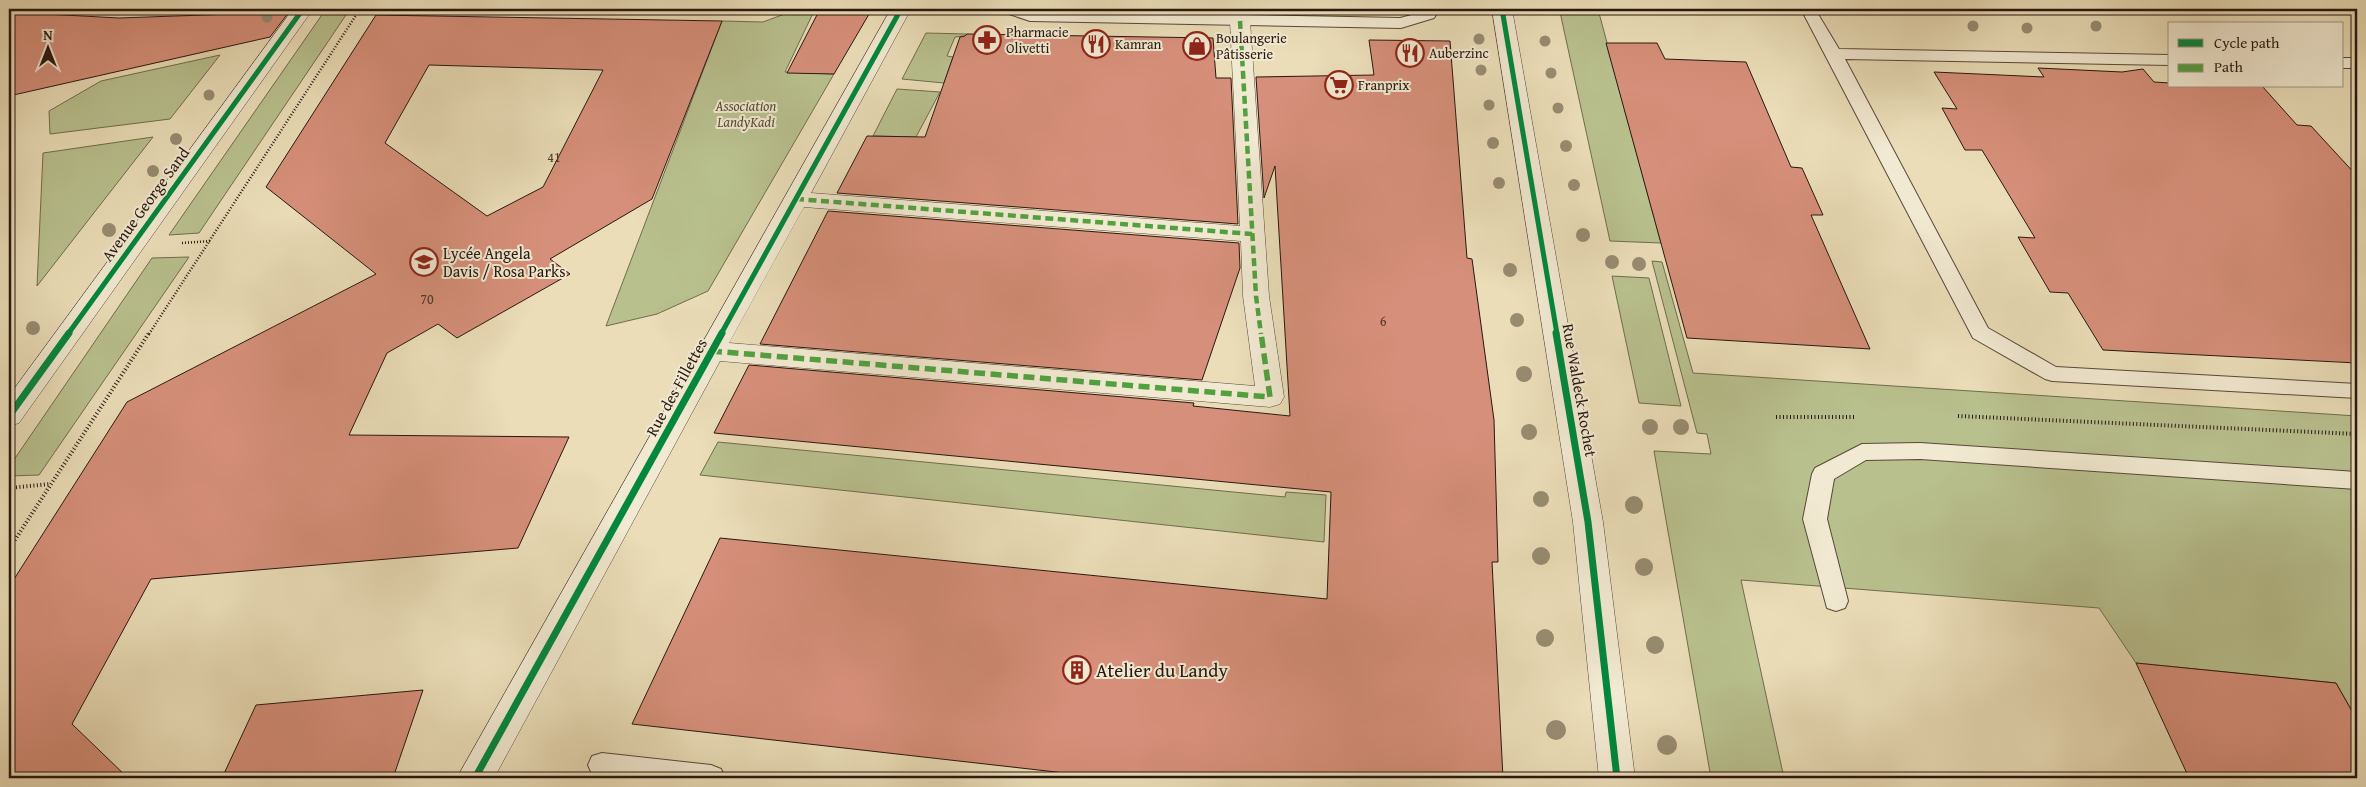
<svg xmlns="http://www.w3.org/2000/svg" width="2366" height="787" viewBox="0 0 2366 787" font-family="'Gentium Book Plus',serif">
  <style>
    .green { fill: #b8c08e; stroke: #706c4e }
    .building { fill: #d68f7a; stroke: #28170f; fill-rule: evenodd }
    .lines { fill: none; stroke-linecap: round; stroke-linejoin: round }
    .lane-casing { stroke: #584839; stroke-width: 2 }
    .street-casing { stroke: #584839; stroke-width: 1 }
    .path-far1 { stroke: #28170f; stroke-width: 2.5; stroke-dasharray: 1 2; stroke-linecap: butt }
    .path { stroke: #28170f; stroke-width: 4; stroke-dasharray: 1 2.5; stroke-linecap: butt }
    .lane { fill: #f1e9d1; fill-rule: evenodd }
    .street { fill: #f1e9d1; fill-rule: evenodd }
    .quiet-far1 { stroke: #51a13f; stroke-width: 4.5; stroke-dasharray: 8 4.5; stroke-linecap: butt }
    .quiet { stroke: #51a13f; stroke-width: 5.5; stroke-dasharray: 11 5.5; stroke-linecap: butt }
    .cycleway-far1-casing { stroke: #f1e9d1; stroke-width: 8 }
    .cycleway-casing { stroke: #f1e9d1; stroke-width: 10 }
    .cycleway-far1 { stroke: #00873e; stroke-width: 5 }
    .cycleway { stroke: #00873e; stroke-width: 7 }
    .tree { fill: #978c70 }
    .labels { text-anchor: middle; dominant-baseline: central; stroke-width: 4; stroke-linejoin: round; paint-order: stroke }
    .far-poi-label { font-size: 14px; fill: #28170f; stroke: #f1e9d1; text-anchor: start }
    .far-park-label { font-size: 14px; font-style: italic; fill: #534a35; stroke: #f1e9d1 }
    .number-label { font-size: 14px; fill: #54352a }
    .street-label { font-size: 16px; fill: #28170f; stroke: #f1e9d1 }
    .poi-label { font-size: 16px; fill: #28170f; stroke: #f1e9d1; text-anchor: start }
    .near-poi-label { font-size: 19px; fill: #28170f; stroke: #f1e9d1; text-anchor: start }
  </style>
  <rect width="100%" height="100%" fill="#eaddb8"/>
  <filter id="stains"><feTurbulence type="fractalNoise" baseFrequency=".004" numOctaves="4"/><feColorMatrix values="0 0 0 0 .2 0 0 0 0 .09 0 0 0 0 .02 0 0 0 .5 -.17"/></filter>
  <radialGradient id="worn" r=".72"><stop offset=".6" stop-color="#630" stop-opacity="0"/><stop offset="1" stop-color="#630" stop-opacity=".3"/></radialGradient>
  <!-- green -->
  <path class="green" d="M326 9H350L199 233 169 235Z
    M798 9H815L785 72 834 74 708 291 657 314 606 326 722 21 763 22Z
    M1560 12 1599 13 1661 243 1610 241Z
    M926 33 967 34 965 36 955 37 947 56 953 57 944 83 902 79Z
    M220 55 170 119 50 134 49 111 101 81Z
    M897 89 940 92 916 137 873 136Z
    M153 137 37 286 43 153Z
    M189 257 39 475 9 476V467L152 258Z
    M1652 261 1662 262 1693 373 2357 416V720L2336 683 2136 663 2099 608 1741 580 1784 778H1711L1654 451 1711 454 1707 434 1697 433Z
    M1612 276 1649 278 1681 406 1639 403Z
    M718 442 1285 497 1286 492 1326 495 1324 542 700 475Z"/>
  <!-- building -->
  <path class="building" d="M820 9H872L834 74 787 73Z
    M9 12 119 18 289 12 270 37 9 96Z
    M376 15 722 21 652 199 550 259 570 274 457 338 438 324 387 353 349 435 569 437 518 548 151 579 72 724 128 778H9V587L127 402 376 274 266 187ZM429 65 603 70 543 187 487 216 385 143Z
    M967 34 1213 38 1216 78H1231L1238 224 837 193 867 136 925 137 960 37 965 36Z
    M1369 40 1450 41 1467 258 1472 259 1494 420 1498 562H1492L1503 778H1109L632 724 720 538 1327 599 1331 492 714 433 749 365 1194 403 1193 406 1290 416 1275 166 1264 198 1256 77 1374 75Z
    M1606 43H1657L1665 59 1746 62 1791 167 1802 168 1823 215H1811L1870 349 1687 338Z
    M2038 68 2122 72 2143 69 2154 82 2170 83V86H2262L2297 125 2311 126 2357 176V363L2103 350 2068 293 2050 292 2018 237 2035 238 1982 150H1965L1942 108 1957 109 1934 72 2044 77Z
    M828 211 1239 243 1240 268 1202 380 760 344Z
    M2136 663 2336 683 2357 720V778H2189Z
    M423 690 393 778H222L256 705Z"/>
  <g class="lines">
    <defs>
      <path id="lane" d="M1000 9H1023L1031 11 1400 18 1423 12 1425 9H1440L1434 18 1401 28 1030 21 1003 12Z
        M1801 9H1815L1839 49 2170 55V65L1845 59 1988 328 2056 367 2357 384V398L2052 381 2045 379 1973 338Z
        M2342 58H2357V68H2342Z
        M1920 443 2357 472V489L1920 459 1866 460 1834 479 1827 519 1848 601 1845 608 1836 611 1827 608 1803 519 1812 474 1815 468 1862 444Z
        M602 753 711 765 721 769 725 778 602 777 592 774 588 765 592 756Z"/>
      <path id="street" d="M293 9H313L19 423 9 426V396Z
        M891 9H911L811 193 1240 226 1230 21 1233 17 1240 15 1247 17 1250 21 1269 296 1284 397 1280 404 1270 407 720 361 494 778H457ZM804 207 1241 241 1243 296 1255 386 729 343Z
        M1492 9H1512L1603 522 1635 778H1599L1573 522Z"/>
    </defs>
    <!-- lane casing -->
    <use href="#lane" class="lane-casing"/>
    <!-- street casing -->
    <use href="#street" class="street-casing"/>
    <!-- path-far1 -->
    <path class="path-far1" d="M182 243 211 241
      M149 334 360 9"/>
    <!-- path -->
    <path class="path" d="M1958 416 2357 434
      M1776 417H1855
      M9 488 50 484
      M9 549 149 333"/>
    <!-- lane -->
    <use href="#lane" class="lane"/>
    <!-- street -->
    <use href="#street" class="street"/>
    <!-- quiet-far1 -->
    <path class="quiet-far1" d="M1240 21 1256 296 1261 334
      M796 199 1252 234"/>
    <!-- quiet -->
    <path class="quiet" d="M711 351 1270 397 1261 333"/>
    <defs>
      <path id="cycleway-far1" d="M1502 9 1557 334
        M68 334 303 9
        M721 334 901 9"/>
      <path id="cycleway" d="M1556 333 1588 522 1617 778
        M9 416 69 333
        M475 778 722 333"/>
    </defs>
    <!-- cycleway-far1 casing -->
    <use href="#cycleway-far1" class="cycleway-far1-casing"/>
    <!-- cycleway casing -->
    <use href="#cycleway" class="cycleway-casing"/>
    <!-- cycleway-far1 -->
    <use href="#cycleway-far1" class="cycleway-far1"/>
    <!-- cycleway -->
    <use href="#cycleway" class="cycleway"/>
  </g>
  <!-- trees -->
  <g class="tree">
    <circle cx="267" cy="17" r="5.5"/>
    <circle cx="1973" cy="26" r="5.5"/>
    <circle cx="2096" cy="26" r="5.5"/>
    <circle cx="2027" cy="28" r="5.5"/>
    <circle cx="1479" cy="39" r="5.5"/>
    <circle cx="1545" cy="41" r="5.5"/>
    <circle cx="1481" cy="70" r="5.5"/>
    <circle cx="1551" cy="73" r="5.5"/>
    <circle cx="209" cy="95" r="5.5"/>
    <circle cx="1489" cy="105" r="5.5"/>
    <circle cx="1558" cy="108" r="5.5"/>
    <circle cx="176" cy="139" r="6"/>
    <circle cx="1493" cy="143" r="6"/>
    <circle cx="1566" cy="146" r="6"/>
    <circle cx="153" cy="171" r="6"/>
    <circle cx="1499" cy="183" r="6"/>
    <circle cx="1574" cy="185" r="6"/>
    <circle cx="109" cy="230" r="7"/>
    <circle cx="1583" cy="235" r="7"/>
    <circle cx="1612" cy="262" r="7"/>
    <circle cx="1639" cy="264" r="7"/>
    <circle cx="1510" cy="270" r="7"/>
    <circle cx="1517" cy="320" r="7"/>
    <circle cx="33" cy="328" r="7"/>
    <circle cx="1524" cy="374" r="8"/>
    <circle cx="1650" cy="427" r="8"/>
    <circle cx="1681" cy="427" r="8"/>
    <circle cx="1529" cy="432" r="8"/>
    <circle cx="1541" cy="499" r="8"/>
    <circle cx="1634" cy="505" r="9"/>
    <circle cx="1541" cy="556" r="9"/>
    <circle cx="1644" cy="567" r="9"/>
    <circle cx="1545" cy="638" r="9"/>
    <circle cx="1655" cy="645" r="9"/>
    <circle cx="1556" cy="730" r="10"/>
    <circle cx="1667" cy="745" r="10"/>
  </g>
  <!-- icons -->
  <defs>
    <symbol id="pharmacy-ring" viewBox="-11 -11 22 22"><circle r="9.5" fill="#f1e9d1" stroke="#8f2418" stroke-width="1.5"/><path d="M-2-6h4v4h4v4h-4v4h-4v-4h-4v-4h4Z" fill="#8f2418"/></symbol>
    <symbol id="restaurant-ring" viewBox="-11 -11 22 22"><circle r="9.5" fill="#f1e9d1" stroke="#8f2418" stroke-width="1.5"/><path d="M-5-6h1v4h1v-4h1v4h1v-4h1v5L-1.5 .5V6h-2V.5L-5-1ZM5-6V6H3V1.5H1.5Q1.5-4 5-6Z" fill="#8f2418"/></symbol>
    <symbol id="shop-ring" viewBox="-11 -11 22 22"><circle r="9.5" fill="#f1e9d1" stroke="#8f2418" stroke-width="1.5"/><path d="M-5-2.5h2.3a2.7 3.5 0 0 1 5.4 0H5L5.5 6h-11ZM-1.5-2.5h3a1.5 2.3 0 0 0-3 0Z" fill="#8f2418"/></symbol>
    <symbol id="supermarket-ring" viewBox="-11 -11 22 22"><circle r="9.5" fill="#f1e9d1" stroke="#8f2418" stroke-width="1.5"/><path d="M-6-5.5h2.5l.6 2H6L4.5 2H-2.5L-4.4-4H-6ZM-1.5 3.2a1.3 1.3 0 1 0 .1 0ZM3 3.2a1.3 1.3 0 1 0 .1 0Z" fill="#8f2418"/></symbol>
    <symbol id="school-ring" viewBox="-11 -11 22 22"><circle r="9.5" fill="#f1e9d1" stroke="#8f2418" stroke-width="1.5"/><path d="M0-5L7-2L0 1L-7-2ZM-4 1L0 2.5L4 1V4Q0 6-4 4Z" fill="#8f2418"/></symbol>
    <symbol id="building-ring" viewBox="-11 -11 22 22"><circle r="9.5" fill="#f1e9d1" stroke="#8f2418" stroke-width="1.5"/><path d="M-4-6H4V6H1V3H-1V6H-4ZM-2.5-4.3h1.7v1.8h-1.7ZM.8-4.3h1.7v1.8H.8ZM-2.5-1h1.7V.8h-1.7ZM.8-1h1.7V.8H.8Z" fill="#8f2418"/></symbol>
  </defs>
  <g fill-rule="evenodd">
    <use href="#pharmacy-ring" x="971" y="24" width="32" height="32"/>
    <use href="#restaurant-ring" x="1080" y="28" width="32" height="32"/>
    <use href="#shop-ring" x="1181" y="30" width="32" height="32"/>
    <use href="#restaurant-ring" x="1394" y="37" width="32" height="32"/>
    <use href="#supermarket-ring" x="1323" y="69" width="32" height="32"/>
    <use href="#school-ring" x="408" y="246" width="32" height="32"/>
    <use href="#building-ring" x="1061" y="654" width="32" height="32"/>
  </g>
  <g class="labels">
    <!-- far-poi labels -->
    <g class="far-poi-label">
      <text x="1006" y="32">Pharmacie<tspan x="1006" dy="16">Olivetti</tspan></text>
      <text x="1216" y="38">Boulangerie<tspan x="1216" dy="16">Pâtisserie</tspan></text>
      <text x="1115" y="44">Kamran</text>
      <text x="1429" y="53">Auberzinc</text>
      <text x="1358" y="85">Franprix</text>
    </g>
    <!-- far-park labels -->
    <g class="far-park-label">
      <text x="746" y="106">Association<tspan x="746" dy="16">LandyKadi</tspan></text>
    </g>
    <!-- number labels -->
    <g class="number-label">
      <text x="554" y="157">41</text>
      <text x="427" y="299">70</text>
      <text x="1383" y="321">6</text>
    </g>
    <!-- street labels -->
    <g class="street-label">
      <text transform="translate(145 204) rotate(-54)">Avenue George Sand</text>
      <text transform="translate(676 387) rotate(-61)">Rue des Fillettes</text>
      <text transform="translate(1580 390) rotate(80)">Rue Waldeck Rochet</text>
    </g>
    <!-- poi labels -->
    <g class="poi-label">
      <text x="443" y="253">Lycée Angela<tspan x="443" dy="18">Davis / Rosa Parks</tspan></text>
    </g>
    <!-- near-poi labels -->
    <g class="near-poi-label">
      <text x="1096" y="670">Atelier du Landy</text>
    </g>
  </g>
  <!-- margin -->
  <rect width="2366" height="787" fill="none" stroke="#eaddb8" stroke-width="30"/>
  <rect x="10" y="10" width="2346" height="767" fill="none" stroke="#28170f" stroke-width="2.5"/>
  <rect x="15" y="15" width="2336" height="757" fill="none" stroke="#28170f"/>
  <!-- legend -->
  <rect x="2168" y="22" width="175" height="65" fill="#f1e9d1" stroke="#a19583"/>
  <rect x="2178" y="39" width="25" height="8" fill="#00873e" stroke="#a19583"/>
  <text x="2214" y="48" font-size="15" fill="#28170f">Cycle path</text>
  <rect x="2178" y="64" width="25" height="8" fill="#51a13f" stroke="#a19583"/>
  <text x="2214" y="72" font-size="15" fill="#28170f">Path</text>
  <!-- north arrow -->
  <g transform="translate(48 48)" stroke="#f1e9d1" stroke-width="4" paint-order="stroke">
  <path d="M0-4L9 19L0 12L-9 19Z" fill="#28170f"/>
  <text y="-8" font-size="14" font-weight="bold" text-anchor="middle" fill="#28170f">N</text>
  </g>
  <rect width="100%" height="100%" filter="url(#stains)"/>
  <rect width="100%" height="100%" fill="url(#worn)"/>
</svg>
